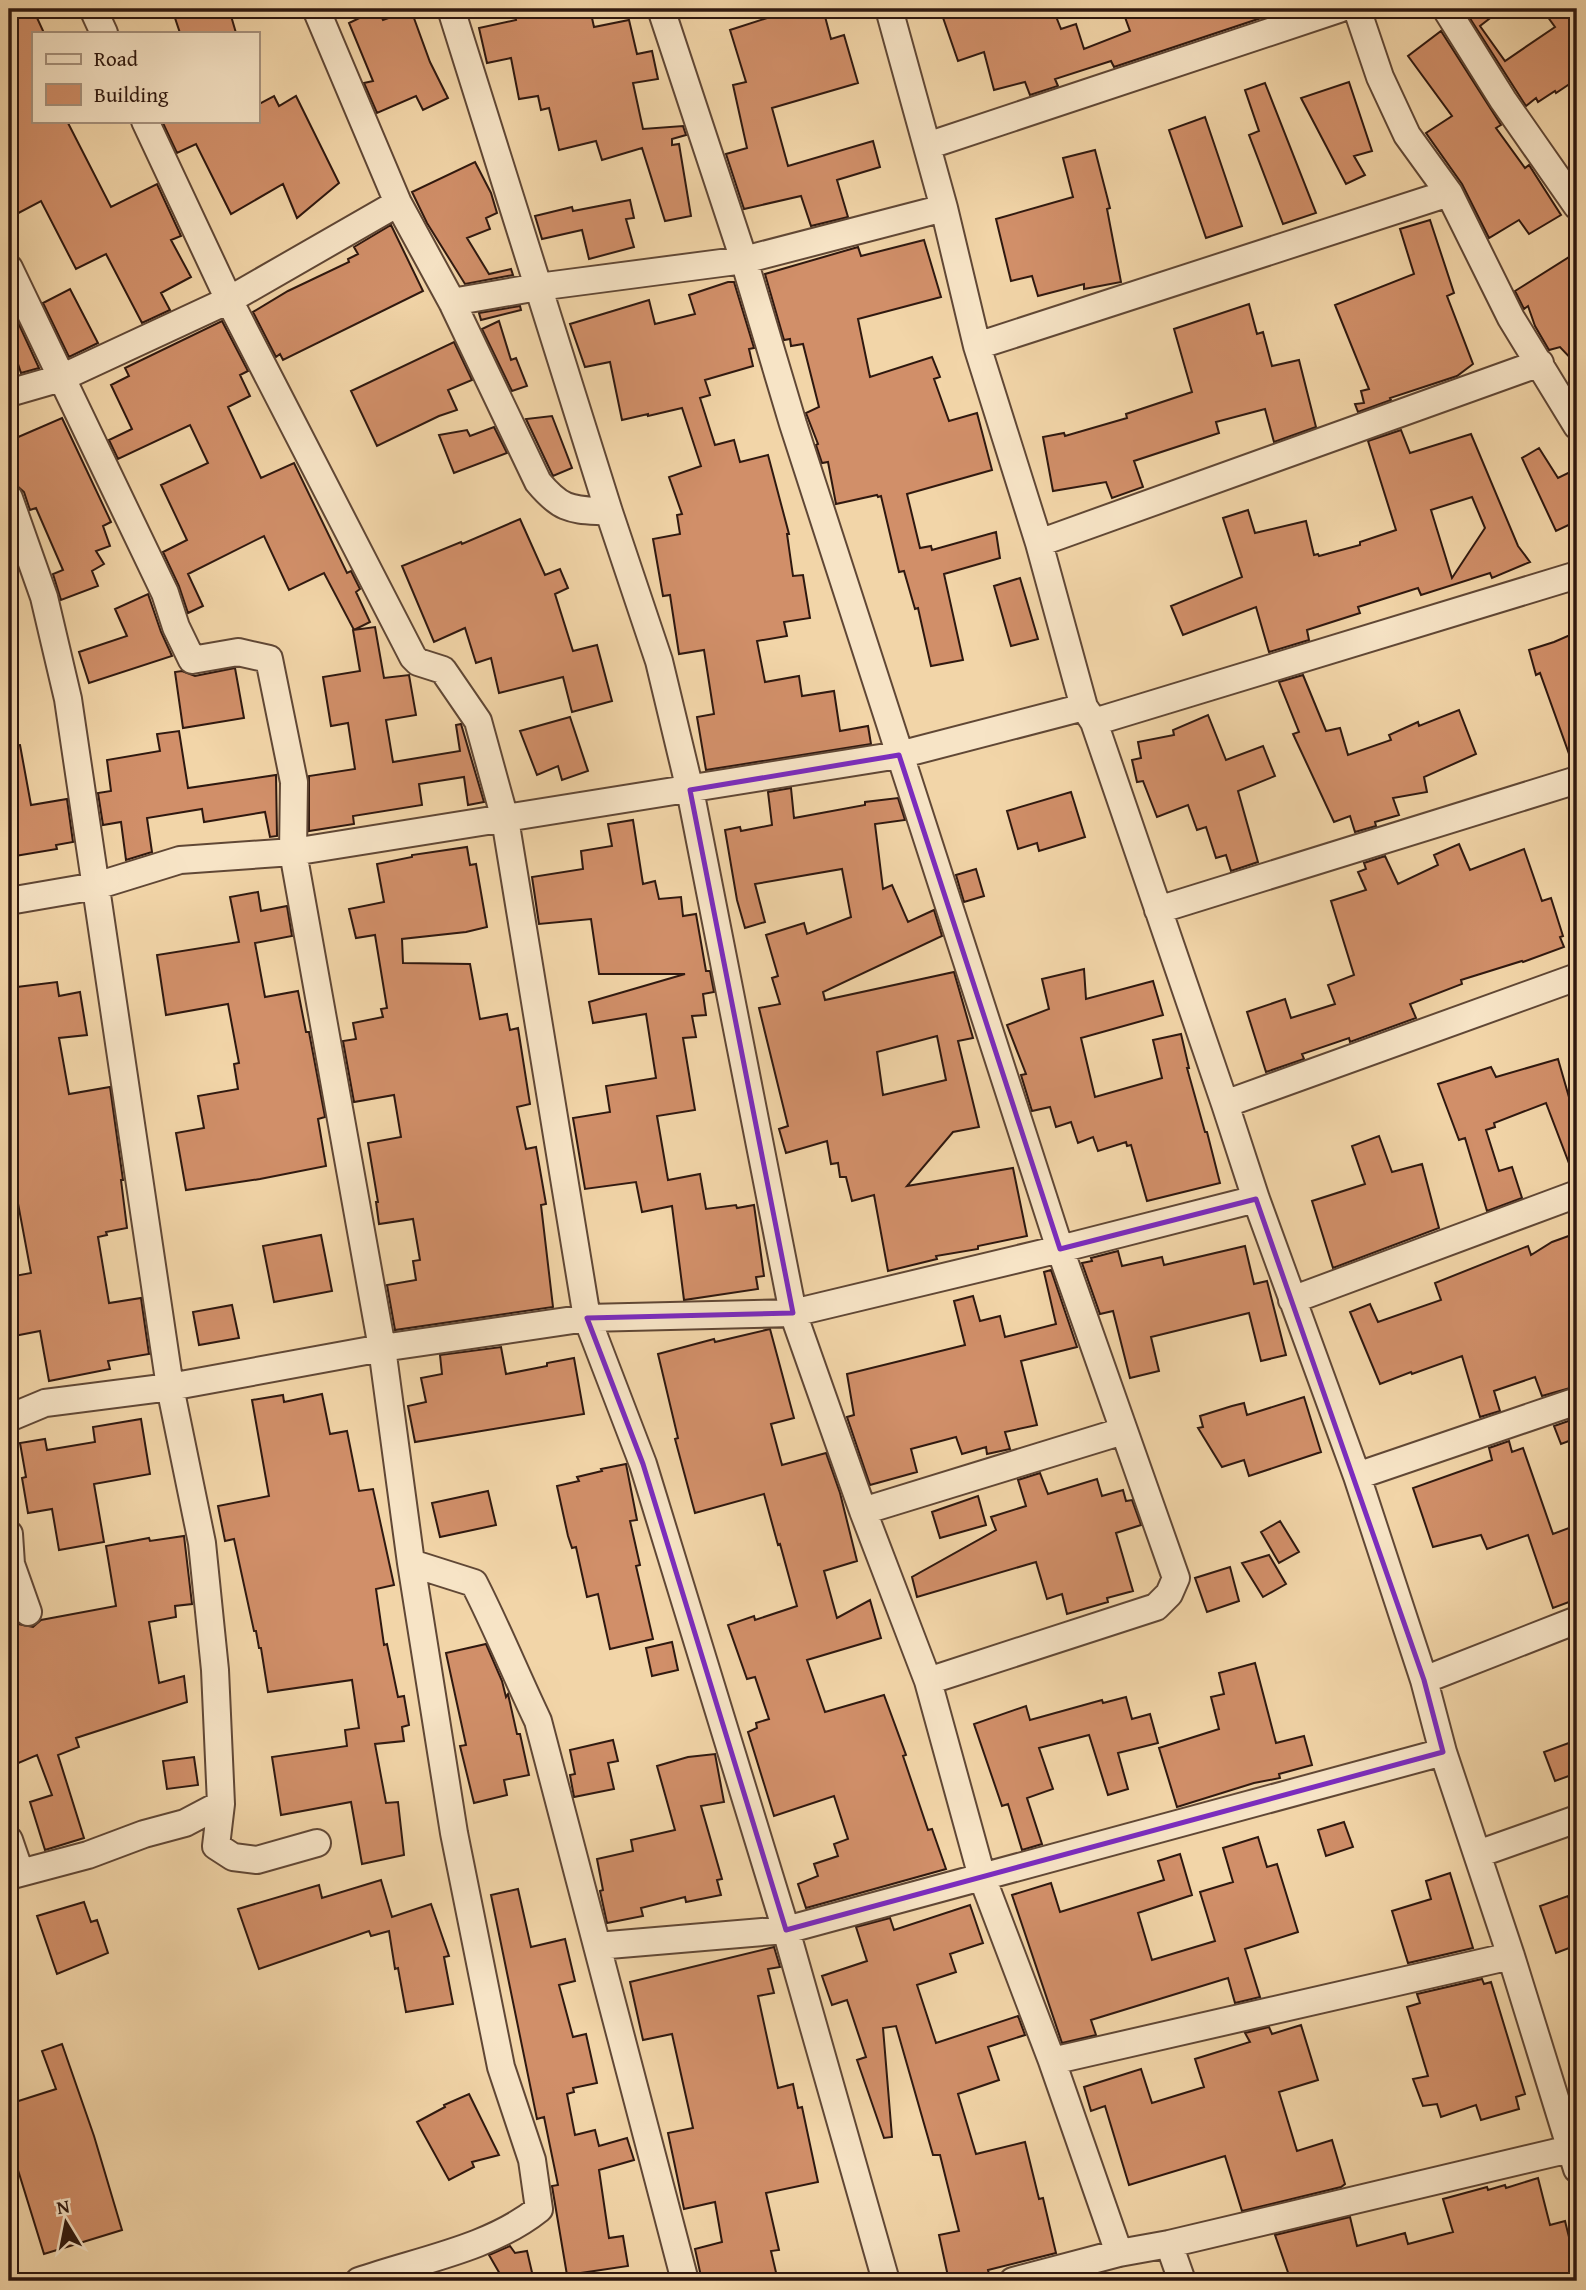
<svg xmlns="http://www.w3.org/2000/svg" width="1586" height="2290" viewBox="0 0 1586 2290" font-family="'Gentium Book Plus',serif">
  <style>
    .building { fill: #d18f69; stroke: #2f180f; stroke-width: 2; fill-rule: evenodd }
    .lines { fill: none; stroke-linecap: round; stroke-linejoin: round }
    .street-casing { stroke: #604735; stroke-width: 30 }
    .street { stroke: #f7e4c6; stroke-width: 26 }
    .marked { fill: none; stroke: #7b2cbf; stroke-width: 5; stroke-linejoin: round }
  </style>
  <rect width="100%" height="100%" fill="#f2d5a8"/>
  <filter id="stains"><feTurbulence type="fractalNoise" baseFrequency=".00286" numOctaves="4"/><feColorMatrix values="0 0 0 0 .2 0 0 0 0 .09 0 0 0 0 .02 0 0 0 .5 -.17"/></filter>
  <radialGradient id="worn" r=".72"><stop offset=".6" stop-color="#630" stop-opacity="0"/><stop offset="1" stop-color="#630" stop-opacity=".3"/></radialGradient>
  <!-- building -->
  <path class="building" d="M9 9H33L44 33H33V121H67L111 207 157 184 181 236 171 240 191 277 161 293 170 310 142 323 106 254 76 269 41 201 9 218Z
    M172 9H229L236 33H180Z
    M378 9 383 20 411 10 430 62 448 98 423 110 416 96 377 113 364 83 373 81 349 23Z
    M514 9H590L594 27 629 20 637 54 652 51 658 79 633 83 643 129 683 126 686 135 672 139V145L679 144 691 216 665 221 642 148 602 160 596 141 559 150 549 108 541 110 538 96 519 99 511 58 487 63 479 28 516 20Z
    M771 9H800L802 15 823 9 831 39 844 35 858 83 772 108 788 166 873 141 880 167 837 180 848 217 811 226 801 196 744 209 726 154 747 148 733 85 746 82 730 30 773 16Z
    M940 9H1053L1061 29 1076 24 1084 49 1130 31 1122 9 1285 10 1114 67 1111 61 1055 79 1058 86 1030 95 1025 82 994 90 984 52 958 61Z
    M1464 9H1502L1480 26 1505 61 1555 27 1542 9H1577V79L1556 93 1555 91 1538 102 1536 98 1526 106Z
    M1441 31 1501 125 1496 128 1525 168 1529 165 1561 215 1529 234 1519 220 1489 238 1462 184 1426 133 1452 116 1408 56Z
    M1349 82 1372 151 1354 156 1365 175 1346 184 1301 98Z
    M1265 83 1316 213 1283 224 1249 135 1259 131 1245 90Z
    M274 96 279 106 296 96 339 183 297 218 283 184 231 214 196 144 177 153 162 121H257V105Z
    M1205 117 1242 226 1206 238 1169 130Z
    M1095 150 1110 208 1107 209 1121 282 1084 289V284L1038 296 1032 276 1011 281 996 219 1073 197 1063 158Z
    M475 162 491 193 497 213 486 218 490 229 467 238 489 274 511 269 513 275 465 284 427 223 412 192Z
    M630 200 634 218 626 219 634 247 589 259 582 230 542 239 535 216 572 207 573 211Z
    M1430 220 1454 293 1447 296 1473 364 1457 376 1390 398 1391 400 1358 412 1355 404 1364 403 1361 391 1369 389 1335 305 1414 274 1400 229Z
    M391 225 423 291 283 360 280 354 276 357 253 312 288 291 349 262 348 259 358 254 354 247Z
    M924 240 941 297 858 319 870 377 932 357 940 377 934 379 949 421 977 413 992 470 907 494 920 548 931 546 932 550 996 532 1000 558 944 574 963 660 931 666 918 608 915 609 904 571 899 572 881 496 878 497 877 495 836 504 828 462 822 463 816 445 818 444 806 413 819 407 803 344 791 346 790 339 784 340 765 274 858 247 861 256Z
    M1577 252V365L1560 347 1549 350 1535 326 1528 306 1524 309 1515 291Z
    M728 282H734L754 348 749 349 753 366 705 380 710 395 700 398 715 445 734 440 740 462 768 455 789 534H787L793 576 803 575 810 618 784 622 787 636 757 641 765 682 799 676 802 696 834 691 840 731 868 726 871 744 706 770 697 717 714 714 704 650 679 654 670 595 663 596 653 539 680 534 677 515 682 514 669 477 701 466 682 408 648 416V414L622 420 610 362 585 367 570 324 649 300 655 324 695 314 689 295Z
    M70 289 98 343 69 357 43 303Z
    M1249 304 1257 334 1263 332 1272 366 1299 360 1316 427 1274 442 1265 409 1216 422 1219 433 1134 461 1143 487 1112 498 1106 482 1053 491 1043 437 1064 433 1065 436 1127 418 1126 414 1192 392 1174 329Z
    M520 306 521 310 481 320 479 313Z
    M16 318 39 368 21 373 14 352 9 355V321Z
    M222 321 248 371 240 375 250 396 228 407 261 478 294 463 347 573 351 571 360 589 356 592 370 622 354 630 324 573 289 590 264 536 188 574 203 606 188 613 179 586 163 552 187 540 161 485 208 463 190 425 118 459 109 440 132 429 111 385 129 376 125 368Z
    M499 321 511 360 516 358 527 386 512 391 482 329Z
    M454 342 472 380 448 390 457 410 439 416 377 446 351 391Z
    M552 416 572 468 553 476 526 419Z
    M62 418 111 522 103 526 110 546 96 551 104 564 92 571 98 586 61 600 53 574 63 570 36 508 30 510 24 492 15 484 9 472V441Z
    M494 427 507 453 454 473 439 435 467 430 470 436Z
    M1401 430 1410 453 1471 434 1518 546 1530 562 1492 578 1490 573 1421 595 1418 588 1358 607 1360 613 1307 630 1309 640 1269 652 1256 607 1183 635 1171 606 1242 577 1223 518 1248 510 1255 533 1306 521 1314 555 1318 554 1319 556 1360 545V542L1396 530 1368 441ZM1472 497 1485 528 1452 578 1431 510Z
    M1539 448 1558 478 1570 472 1577 488V521L1556 531 1522 458Z
    M520 519 545 575 560 569 568 588 555 594 573 651 597 645 612 701 572 712 563 677 499 693 491 658 476 663 465 628 434 642 402 566 461 542 462 544Z
    M1020 578 1038 639 1011 646 994 586Z
    M148 594 161 632 172 656 89 683 79 652 127 636 115 609Z
    M375 627 384 678 409 675 416 715 386 720 393 762 460 751 456 725 461 724 484 802 468 805 464 777 419 784 422 805 353 816 354 824 309 831V776L355 769 348 723 331 726 323 677 360 671 353 630Z
    M1577 632V765H1573L1540 673 1536 675 1529 650 1554 642Z
    M235 668 244 718 183 728 175 672 182 671 195 676Z
    M1303 675 1326 731 1340 728 1348 755 1391 740 1389 735 1418 722 1419 726 1459 710 1476 754 1424 777 1427 792 1393 798 1399 815 1375 822 1376 826 1355 832 1350 816 1334 822 1293 734 1299 732 1279 682Z
    M1208 715 1226 760 1263 746 1275 776 1238 791 1258 862 1231 871 1226 855 1216 858 1206 827 1197 830 1188 805 1157 817 1143 781 1137 782 1132 760 1141 758 1138 742 1174 735 1173 730Z
    M570 717 588 771 562 780 558 766 537 775 520 731Z
    M179 731 188 788 276 775 277 836 270 837 265 812 204 822 202 809 147 818 152 852 126 860 121 822 103 825 98 793 111 791 107 760 160 751 157 734Z
    M20 745 31 805 67 799 73 842 56 845 57 849 9 857V746Z
    M791 788 794 818 865 805V802L898 798 905 820 875 824 883 889 892 885 908 922 934 910 942 936 823 992 825 1000 954 972 973 1038 958 1041 979 1127 953 1132 907 1186 1013 1168 1027 1236 978 1246V1249L936 1256 937 1259 888 1271 874 1195 852 1201 846 1177H840L838 1163 831 1164 827 1141 786 1153 779 1129 788 1126 759 1008 780 1004 772 978 778 976 766 935 804 923 807 934 851 917 842 869 755 884 765 922 745 928 737 900 725 830 740 827 741 831 772 825 768 792ZM937 1036 946 1080 883 1095 877 1052Z
    M1071 792 1085 837 1039 851 1037 843 1018 849 1007 811Z
    M633 820 643 884 655 881 659 899 681 897 683 916 696 914 706 971H710L714 992 703 994 706 1015 692 1016 696 1037 683 1038 695 1110 657 1116 668 1180 700 1174 706 1209 736 1205 737 1208 754 1205 764 1276 756 1277 758 1289 684 1300 672 1206 642 1212 636 1182 585 1189 573 1118 610 1112 606 1086 656 1078 646 1014 593 1023 589 1002 685 974H599L591 919 539 924 532 877 583 869 581 851 612 846 608 824Z
    M1459 844 1470 870 1524 849 1542 901 1551 898 1563 936 1560 937 1564 947 1523 962 1522 961 1461 980 1462 984 1410 1004 1416 1018 1350 1042 1349 1038 1302 1054 1304 1059 1266 1072 1247 1012 1285 999 1291 1018 1335 1004 1328 985 1354 975 1331 901 1366 890 1358 872 1366 869 1364 863 1385 856 1398 884 1438 865 1434 855Z
    M467 847 470 865 476 864 487 927 466 932 402 939 403 963 470 964 480 1019 507 1014 510 1030 518 1028 530 1104 517 1107 526 1149 536 1147 546 1204 541 1205 553 1307 395 1330 387 1285 416 1280 413 1261 420 1260 413 1219 379 1224 376 1202H378L368 1143 401 1137 394 1095 354 1102 343 1041 356 1039 353 1023 383 1017 381 1009 387 1008 375 935 356 938 349 909 384 902 377 864 412 857V855Z
    M976 869 984 896 964 902 956 875Z
    M258 892 261 911 287 906 292 936 255 943 265 997 298 991 306 1032H309L325 1117 318 1119 326 1166 260 1179 186 1190 176 1133 204 1128 198 1096 238 1089 234 1064 239 1063 228 1004 166 1015 157 955 239 942 230 897Z
    M1084 969 1086 999 1153 981 1163 1015 1081 1038 1095 1097 1162 1078 1153 1040 1181 1034 1189 1068H1187L1205 1132H1207L1220 1183 1147 1201 1131 1145 1127 1146 1126 1142 1098 1151 1093 1137 1078 1143 1071 1122 1056 1127 1050 1107 1032 1111 1021 1075 1026 1074 1007 1025 1049 1009 1042 979Z
    M57 982 59 996 80 992 87 1035 59 1038 69 1094 110 1087 123 1180H121L127 1228 106 1232 107 1235 98 1237 109 1303 141 1298 149 1354 108 1361 110 1369 49 1381 40 1331 9 1337V1277L31 1273 17 1198 9 1196V988Z
    M1558 1059 1573 1111 1577 1109V1179H1575L1546 1103 1494 1123 1495 1127 1486 1130 1499 1171 1512 1167 1522 1198 1487 1211 1465 1138 1459 1140 1438 1084 1491 1067 1496 1077Z
    M1379 1136 1392 1172 1422 1164 1439 1228 1333 1268 1312 1201 1365 1184 1352 1146Z
    M1577 1233V1386L1542 1396 1535 1377 1494 1391 1500 1411 1480 1417 1462 1356 1412 1374 1411 1372 1380 1384 1350 1312 1370 1304 1378 1322 1441 1300 1435 1283 1528 1246 1531 1255 1552 1242Z
    M321 1235 332 1291 274 1302 263 1246Z
    M1245 1246 1254 1284 1267 1281 1286 1355 1261 1361 1249 1313 1151 1337 1159 1371 1130 1378 1113 1311 1100 1314 1082 1263 1092 1261 1091 1258 1118 1251 1122 1266 1162 1257 1164 1265Z
    M1051 1270 1077 1347 1021 1361 1037 1425 1005 1432 1010 1449 987 1454 986 1447 962 1454 956 1437 911 1449 917 1472 870 1485 847 1417 854 1415 847 1374 965 1345 954 1301 973 1296 980 1321 1000 1316 1005 1337 1056 1324 1044 1272Z
    M232 1305 239 1338 199 1345 193 1312Z
    M770 1329 794 1418 771 1424 782 1465 826 1453 840 1493 857 1561 824 1571 837 1618 870 1600 881 1638 807 1660 825 1712 884 1695 906 1755 903 1756 928 1830 932 1829 946 1869 806 1908 798 1884 818 1876 814 1864 838 1856 834 1844 848 1839 834 1796 774 1816 748 1732 757 1728 756 1723 769 1719 755 1677 747 1679 728 1625 754 1616 755 1620 797 1606 780 1544 778 1545 764 1494 695 1513 675 1439 678 1438 658 1354 714 1339 715 1342Z
    M501 1347 506 1374 547 1366V1363L574 1358 584 1414 415 1442 408 1406 426 1402 421 1378 442 1374 440 1355Z
    M322 1394 330 1434 347 1431 359 1491 373 1489 394 1585 376 1589 384 1645 387 1644 398 1697 404 1696 409 1725 402 1727 404 1741 375 1744 386 1803 398 1802 404 1855 362 1864 351 1802 281 1815 272 1757 347 1746 345 1730 359 1728 352 1680 268 1692 261 1648H259L256 1631H254L234 1539 225 1541 218 1506 269 1496 252 1400 283 1395 284 1402Z
    M1304 1397 1321 1452 1249 1476 1244 1460 1222 1467 1198 1428 1203 1427 1200 1416 1232 1406 1244 1403 1247 1415Z
    M1577 1418V1438L1561 1444 1554 1426Z
    M141 1419 150 1474 94 1484 104 1542 59 1550 52 1509 28 1513 22 1478 26 1477 20 1443 45 1439 47 1450 95 1442 93 1427Z
    M1509 1441 1512 1452 1523 1448 1553 1534 1577 1525V1599L1553 1608 1528 1535 1487 1549 1481 1535 1433 1547 1413 1488 1492 1460 1489 1448Z
    M626 1464 637 1520 630 1521 640 1565 636 1566 653 1639 610 1649 598 1594 587 1597 576 1547 572 1548 568 1536 557 1486 579 1481 577 1477 602 1471 601 1469Z
    M1040 1473 1048 1494 1097 1479 1102 1496 1123 1490 1126 1501 1132 1500 1141 1525 1116 1533 1133 1591 1107 1598 1108 1602 1067 1614 1062 1594 1047 1599 1036 1562 917 1597 912 1577 996 1530 991 1517 1026 1506 1018 1480Z
    M488 1491 496 1525 440 1537 432 1503Z
    M978 1496 986 1525 940 1538 932 1512Z
    M1280 1521 1299 1552 1279 1563 1261 1532Z
    M184 1536 192 1604 175 1606 176 1617 149 1622 159 1683 184 1676 187 1702 76 1738 79 1747 58 1755 84 1838 45 1850 30 1802 52 1795 37 1755 9 1767V1682L14 1680 9 1652V1626L18 1624 33 1627 41 1620 116 1606 106 1546 149 1538 150 1541Z
    M1269 1555 1286 1584 1263 1597 1242 1563Z
    M1230 1567 1239 1601 1207 1612 1195 1578Z
    M672 1642 678 1670 652 1676 646 1648Z
    M486 1644 502 1681 506 1697 508 1694 517 1734H520L529 1775 504 1780 507 1795 474 1803 460 1746 466 1745 446 1653Z
    M1255 1663 1276 1743 1304 1736 1312 1765 1279 1774 1280 1778 1254 1783 1177 1807 1159 1748 1219 1729 1211 1697 1224 1694 1219 1673Z
    M1126 1697 1132 1719 1150 1714 1158 1743 1118 1753 1128 1789 1108 1795 1089 1735 1039 1748 1053 1789 1027 1798 1042 1844 1022 1850 1008 1804 1002 1806 974 1724 1026 1706 1030 1720 1102 1700 1103 1703Z
    M613 1740 618 1761 608 1763 614 1789 574 1797 570 1775 575 1774 570 1750Z
    M1577 1740V1773L1555 1781 1544 1752Z
    M715 1754 724 1802 701 1806 722 1879 717 1880 721 1895 686 1902 685 1897 641 1908 643 1916 607 1923 600 1891 603 1890 597 1859 633 1851 631 1840 675 1830 657 1766 688 1757Z
    M194 1757 198 1785 167 1789 163 1761Z
    M1344 1822 1353 1847 1326 1856 1318 1830Z
    M1258 1837 1267 1867 1277 1864 1298 1932 1245 1949 1260 1997 1235 2003 1228 1978 1091 2020 1096 2035 1062 2043 1012 1895 1051 1883 1060 1912 1164 1880 1158 1861 1180 1854 1192 1895 1138 1913 1152 1960 1215 1941 1200 1892 1233 1882 1223 1848Z
    M1450 1873 1473 1948 1408 1963 1392 1911 1431 1899 1426 1881Z
    M381 1880 392 1917 431 1904 449 1956 444 1957 453 2004 406 2012 398 1968 395 1969 389 1931 371 1936 369 1931 259 1969 238 1909 319 1885 322 1898Z
    M518 1889 531 1947 565 1939 575 1981 559 1985 573 2037 586 2034 597 2083 573 2088 574 2092 567 2094 575 2135 595 2130 599 2146 627 2138 634 2160 599 2170 609 2238 623 2236 628 2266 567 2275 552 2186 558 2185 544 2117 537 2119 491 1895Z
    M1568 1896 1577 1924V1945L1556 1953 1540 1906Z
    M84 1902 91 1922 97 1920 108 1953 57 1974 37 1916Z
    M970 1905 983 1943 950 1954 956 1972 917 1985 936 2043 1018 2016 1025 2035 988 2047 999 2080 958 2094 976 2154 1025 2142 1039 2199 1043 2198 1056 2253 988 2270 990 2278 976 2281H949L939 2235 959 2231 940 2155H933L896 2026 883 2028 892 2137 884 2138 857 2060 866 2057 847 2000 832 2005 822 1976 867 1961 856 1927 890 1918 894 1930Z
    M774 1947 780 1967 768 1969 774 1993 758 1996 778 2088 793 2084 798 2108 802 2107 818 2182 766 2193 779 2250 771 2251 778 2281H702L695 2249 722 2242 715 2202 684 2209 668 2133 693 2128 672 2034 643 2040 630 1982Z
    M1482 1979 1484 1984 1491 1982 1525 2094 1516 2097 1519 2109 1481 2120 1476 2105 1441 2117 1437 2104 1423 2106 1413 2079 1428 2076 1407 2007 1420 2003 1417 1994Z
    M1301 2025 1318 2080 1279 2092 1297 2151 1332 2140 1345 2184 1341 2187 1242 2211 1225 2156 1129 2185 1105 2106 1091 2111 1084 2087 1141 2069 1152 2103 1204 2087 1195 2059 1250 2042 1245 2033 1269 2027 1272 2034Z
    M62 2044 94 2136 122 2230 44 2254 9 2141V2104L56 2089 42 2051Z
    M469 2094 499 2155 472 2162 474 2167 449 2180 417 2122 445 2107 444 2105Z
    M1538 2178 1550 2225 1565 2221 1577 2269V2275L1567 2278 1568 2281H1291L1275 2235 1350 2217 1357 2246 1405 2233 1408 2244 1453 2232 1443 2199 1487 2187 1488 2190 1505 2185 1506 2188Z
    M510 2246 515 2253 527 2251 534 2281H504L489 2255Z"/>
  <g class="lines">
    <defs>
      <path id="street" d="M93 9 104 33
        M316 9 398 203 452 302 538 482C563 512 572 509 609 512
        M451 9 609 512 659 661 690 790 793 1313 863 1511 928 1681 982 1877 1052 2061 1119 2253
        M661 9 744 260 793 424 1060 1249 1176 1578 1169 1594 1156 1607 928 1681
        M889 9 944 208 977 346 1039 543 1084 707 1094 722 1225 1104 1256 1199 1357 1476 1424 1680 1443 1752 1511 1956 1577 2169
        M1357 9 1380 77 1407 135 1449 193 1511 318 1577 426
        M1446 9 1503 100 1577 206
        M145 121 229 300 413 657 418 662 443 670 478 721 505 819 587 1318 643 1464 786 1930 886 2281
        M927 146 1339 9
        M9 268 165 593 176 627 192 660 238 652 269 659 294 782 293 852 382 1348 411 1563 454 1833 501 2067 532 2160 539 2209C489 2249 419 2260 359 2281
        M452 302 538 287 744 260 944 208
        M977 346 1449 193
        M9 393 61 378 229 300 398 203
        M9 498 44 597 68 699 170 1387 202 1543 215 1670 221 1804 185 1823 144 1834 88 1855 9 1876
        M1039 543 1540 363
        M1094 722 1577 575
        M9 901 96 886 180 860 293 852 899 755 1084 707
        M1158 910 1577 780
        M1225 1104 1577 977
        M1292 1300 1577 1194
        M9 1418 45 1403 170 1387 382 1348 587 1318 793 1313 1060 1249 1256 1199
        M1357 1476 1577 1401
        M863 1511 1123 1431
        M9 1534 11 1564 28 1612
        M411 1563 474 1583C497 1628 516 1675 538 1721L685 2281
        M1424 1680 1577 1620
        M221 1804 216 1846 233 1857 257 1860 317 1843
        M9 1840 20 1872
        M1478 1854 1577 1819
        M597 1946 786 1930 1443 1752
        M1052 2061 1511 1956
        M1169 2244 1182 2281
        M1013 2281 1119 2253 1169 2244 1570 2149"/>
    </defs>
    <!-- street casing -->
    <use href="#street" class="street-casing"/>
    <!-- street -->
    <use href="#street" class="street"/>
  </g>
  <!-- marked area -->
  <path class="marked" d="M899 755 1060 1249 1256 1199 1424 1680 1443 1752 786 1930 643 1464 587 1318 793 1313 690 790Z"/>
  <!-- margin -->
  <rect width="1586" height="2290" fill="none" stroke="#f2d5a8" stroke-width="35"/>
  <rect x="10" y="10" width="1565" height="2269" fill="none" stroke="#2f180f" stroke-width="3.5"/>
  <rect x="18" y="18" width="1551" height="2255" fill="none" stroke="#2f180f" stroke-width="2"/>
  <!-- legend -->
  <rect x="32" y="32" width="228" height="91" fill="#f7e4c6" stroke="#a7927d" stroke-width="2"/>
  <rect x="46" y="54" width="35" height="10" fill="#f7e4c6" stroke="#a7927d" stroke-width="2"/>
  <text x="94" y="66" font-size="21" fill="#2f180f">Road</text>
  <rect x="46" y="84" width="35" height="21" fill="#d18f69" stroke="#a7927d" stroke-width="2"/>
  <text x="94" y="102" font-size="21" fill="#2f180f">Building</text>
  <!-- north arrow -->
  <g transform="translate(66 2223) rotate(350)" stroke="#f7e4c6" stroke-width="5" paint-order="stroke">
  <path d="M0-5L12 26L0 18L-12 26Z" fill="#2f180f"/>
  <text y="-10" font-size="19" font-weight="bold" text-anchor="middle" fill="#2f180f">N</text>
  </g>
  <rect width="100%" height="100%" filter="url(#stains)"/>
  <rect width="100%" height="100%" fill="url(#worn)"/>
</svg>
